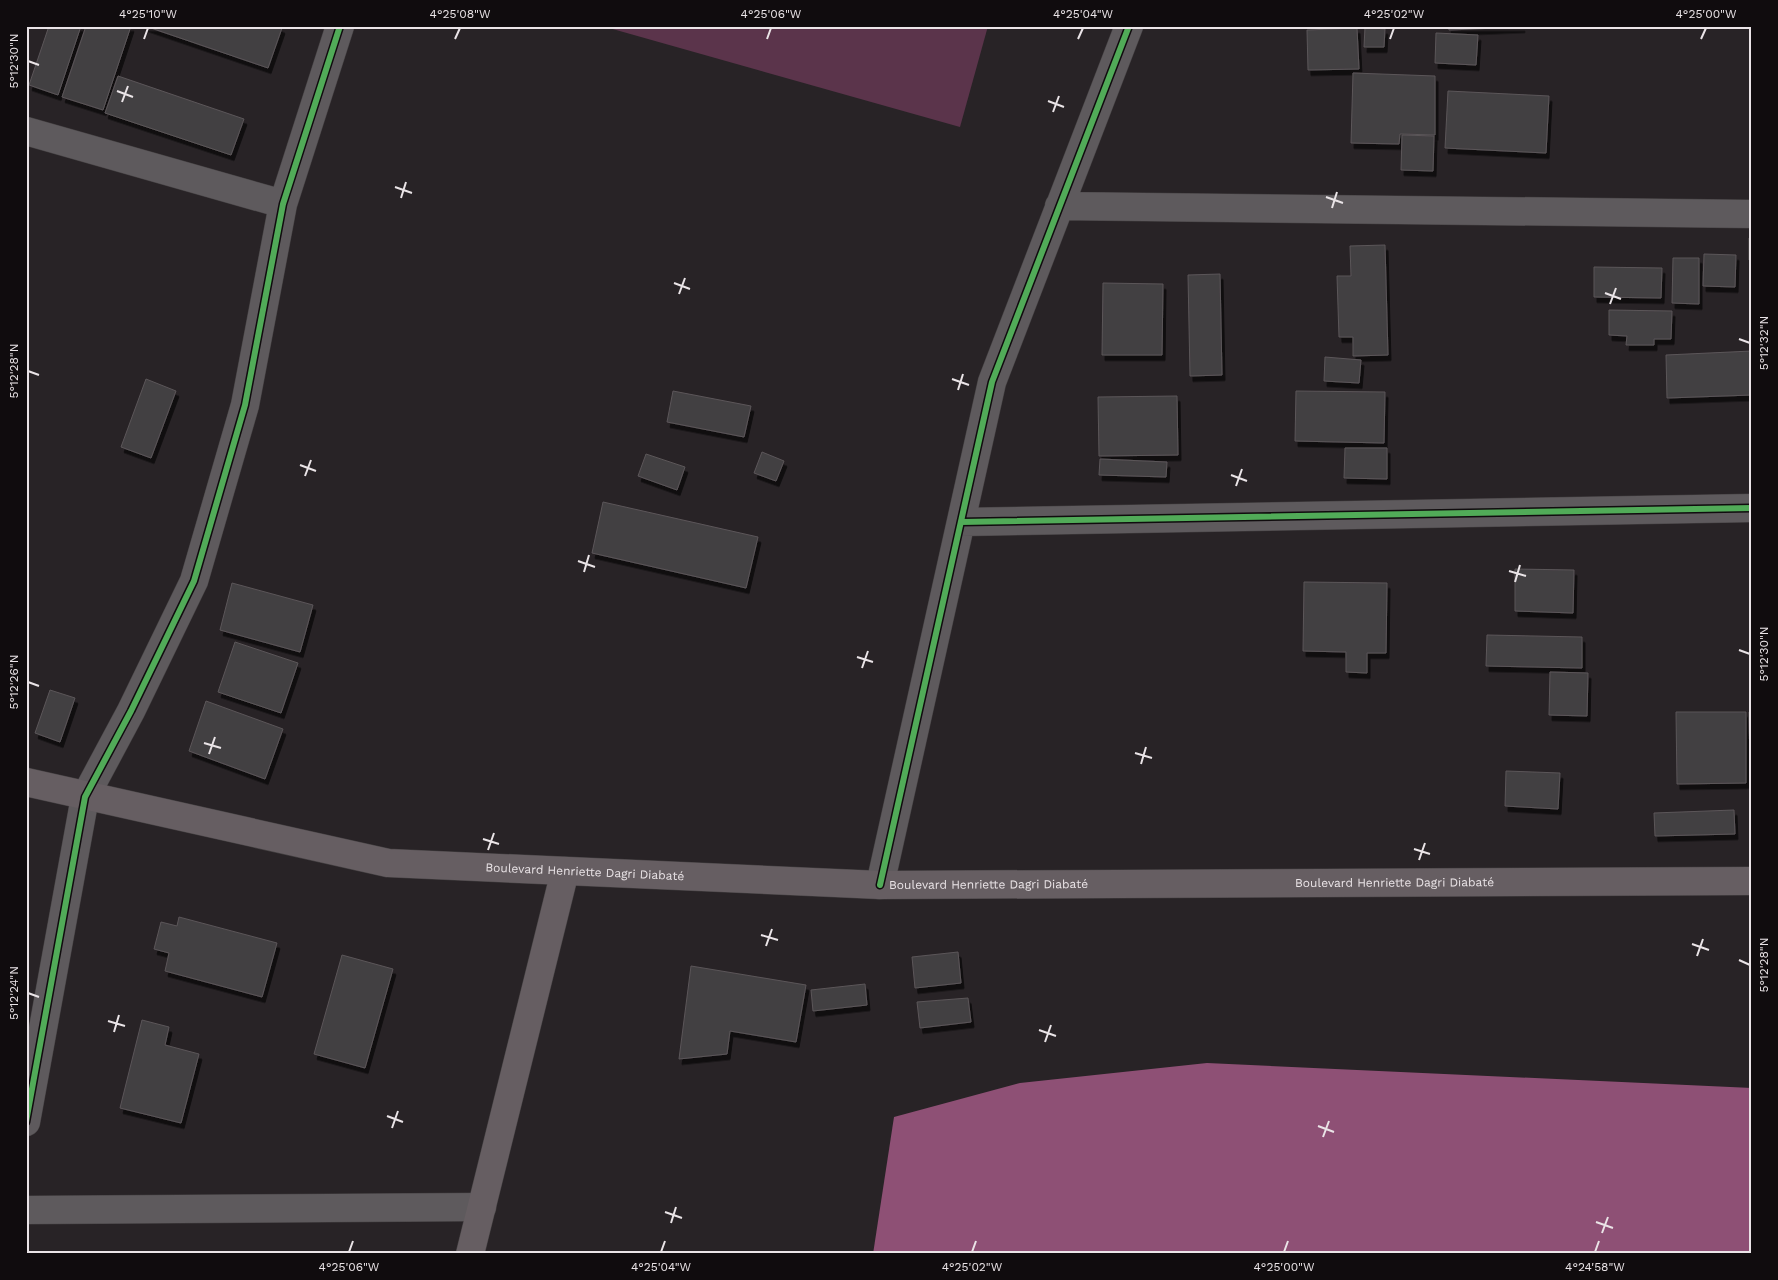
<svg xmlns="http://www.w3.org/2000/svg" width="1778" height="1280" viewBox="0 0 1778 1280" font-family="'Work Sans',sans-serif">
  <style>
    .green { fill: #5b344b }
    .water { fill: #8e5075 }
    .building { fill: #433f42; stroke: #5b5659; filter: url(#shadow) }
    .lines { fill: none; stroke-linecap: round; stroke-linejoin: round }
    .street-casing { stroke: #444042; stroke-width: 29 }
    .secondary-casing { stroke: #444042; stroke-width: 29 }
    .street { stroke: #5e5a5d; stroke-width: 28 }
    .secondary { stroke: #665e62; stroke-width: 28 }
    .cycleway-casing { stroke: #100c0e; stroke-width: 9 }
    .cycleway { stroke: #51ab58; stroke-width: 6 }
    .ticks { fill: none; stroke: #eae4e7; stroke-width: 2 }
    .labels { text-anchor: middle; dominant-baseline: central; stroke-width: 4.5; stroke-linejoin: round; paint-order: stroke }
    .street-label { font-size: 12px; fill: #eae4e7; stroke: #100c0e }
    .neatline { fill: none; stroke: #eae4e7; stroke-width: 2 }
    .ticks-label { font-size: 12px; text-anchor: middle; fill: #eae4e7 }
  </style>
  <defs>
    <filter id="shadow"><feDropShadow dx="3" dy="5.5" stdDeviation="0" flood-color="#0009"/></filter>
  </defs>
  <rect width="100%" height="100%" fill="#282326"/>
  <!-- green -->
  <path class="green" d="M602 26H988L960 127Z"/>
  <!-- water -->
  <path class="water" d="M1207 1063 1752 1088V1254H873L894 1117 1020 1083Z"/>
  <!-- building -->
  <path class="building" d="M49 26H81L58 95 29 85Z
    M86 26H131L103 110 62 97Z
    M145 26H278L282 28 268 68Z
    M1448 26H1522V27L1449 30Z
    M1365 27 1385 29 1384 47H1364Z
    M1357 28 1359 69 1308 70 1307 30Z
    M1436 33 1478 35 1476 65 1435 63Z
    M1353 73 1435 76V135L1400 134 1399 144 1351 143Z
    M118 76 244 119 231 155 105 113Z
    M1448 91 1549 96 1546 153 1445 148Z
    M1402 135 1434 136 1433 171 1401 170Z
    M1749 238H1752V260H1749Z
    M1385 245 1388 355 1353 356V337H1339L1337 276H1351L1350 246Z
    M1704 254 1736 255 1735 287 1703 286Z
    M1673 258H1699V304L1672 303Z
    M1751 264H1752V302H1750Z
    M1594 267 1662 268 1661 298 1594 297Z
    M1220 274 1222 375 1190 376 1188 275Z
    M1103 283 1163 284 1162 355H1102Z
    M1609 310 1672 311 1671 339H1654V345H1626L1627 336 1609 335Z
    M1752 351V395L1667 398 1666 355Z
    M1325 357 1361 360 1359 383 1324 381Z
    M146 379 176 391 151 458 121 447Z
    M673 391 751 406 744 437 667 422Z
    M1296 391 1385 392 1384 443 1295 441Z
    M1177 396 1178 455 1099 456 1098 397Z
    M1345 448H1387V479L1344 478Z
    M762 452 784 461 776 481 754 473Z
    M646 454 685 467 677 490 638 476Z
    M1100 459 1167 462 1166 477 1099 475Z
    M603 502 758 537 746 588 592 553Z
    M1515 569 1574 570 1573 613 1515 611Z
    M1304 582 1387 583 1386 653H1367V673L1346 672V652L1303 651Z
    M232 583 313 605 300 652 220 630Z
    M1487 635 1582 637V668L1486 666Z
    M235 642 298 663 281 713 218 692Z
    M1550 672 1588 673 1587 716 1549 715Z
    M50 690 75 698 60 742 35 733Z
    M206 701 283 729 265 779 189 751Z
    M1676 712H1746V783L1677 784Z
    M1749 712H1752V767H1750Z
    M1506 771 1560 773 1558 809 1505 806Z
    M1734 810 1735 834 1655 836 1654 813Z
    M179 917 277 943 262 997 165 971 169 953 154 949 161 922 177 926Z
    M958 952 961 983 915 988 912 957Z
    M342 955 393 969 365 1068 314 1054Z
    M691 966 806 985 796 1042 730 1031 727 1054 679 1059Z
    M865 984 867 1005 813 1011 811 990Z
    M968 998 971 1022 920 1028 917 1002Z
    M142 1020 169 1027 165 1045 199 1054 181 1123 120 1108Z"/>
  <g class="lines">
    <defs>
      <path id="street" d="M26 131 283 204
        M1059 206 1752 214
        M961 522 1752 508
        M880 885 992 382 1129 26
        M26 1122 85 797 131 711 194 581 245 405 283 204 340 26
        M26 1210 482 1207"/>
      <g id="secondary">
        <path id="s1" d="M26 782 388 863 880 885 1752 881"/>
        <path d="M470 1254 565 871"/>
      </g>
    </defs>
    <!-- street casing -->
    <use href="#street" class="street-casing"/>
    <!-- secondary casing -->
    <use href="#secondary" class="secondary-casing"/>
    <!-- street -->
    <use href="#street" class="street"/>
    <!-- secondary -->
    <use href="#secondary" class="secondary"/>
    <defs>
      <path id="cycleway" d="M961 522 1752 508
        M880 885 992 382 1129 26
        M26 1122 85 797 131 711 194 581 245 405 283 204 340 26"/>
    </defs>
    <!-- cycleway casing -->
    <use href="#cycleway" class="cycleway-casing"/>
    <!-- cycleway -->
    <use href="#cycleway" class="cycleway"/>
  </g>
  <!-- ticks -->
  <path class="ticks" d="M144 39 148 28M455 39 460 28M767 39 771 28M1078 39 1083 28M1390 39 1394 28M1701 39 1706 28M28 61 39 65M117 91 133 97M1048 101 1064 107M122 102 128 86M1053 112 1059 96M395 187 412 193M1326 197 1343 203M401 198 406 182M1332 208 1337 192M674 283 690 289M1605 293 1621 299M679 294 685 278M1610 304 1616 288M1739 339 1750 343M28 371 39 375M952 379 969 385M958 390 963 374M300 465 316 471M1231 475 1247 481M305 476 311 460M1236 486 1242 469M578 561 595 567M1509 571 1526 576M584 572 589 555M1515 582 1520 565M1739 650 1750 654M857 657 873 662M862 668 868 651M28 682 39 686M204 743 221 748M1135 753 1152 758M209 754 215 737M1141 764 1146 747M483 839 499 844M1414 849 1430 854M488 850 494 833M1419 860 1425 843M761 935 778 940M1692 944 1709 950M766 946 772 929M1697 956 1703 939M1739 960 1750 965M28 993 39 997M108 1021 125 1026M1039 1030 1056 1036M114 1032 119 1015M1045 1042 1051 1025M387 1116 403 1122M1318 1126 1334 1132M392 1128 398 1111M1323 1137 1329 1121M665 1212 682 1218M1596 1222 1613 1228M671 1223 676 1207M1602 1233 1608 1217M349 1252 353 1241M661 1252 665 1241M972 1252 976 1241M1284 1252 1288 1241M1595 1252 1599 1241"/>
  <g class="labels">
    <!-- street labels -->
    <g class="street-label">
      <text stroke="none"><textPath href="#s1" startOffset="568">Boulevard Henriette Dagri Diabaté</textPath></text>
      <text stroke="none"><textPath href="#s1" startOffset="1378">Boulevard Henriette Dagri Diabaté</textPath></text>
      <text stroke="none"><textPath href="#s1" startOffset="972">Boulevard Henriette Dagri Diabaté</textPath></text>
    </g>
  </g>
  <!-- border -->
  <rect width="1778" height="1280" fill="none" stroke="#100c0e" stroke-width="55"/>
  <rect x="28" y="28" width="1722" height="1224" class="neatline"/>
  <g class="ticks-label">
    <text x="148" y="18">4°25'10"W</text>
    <text x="460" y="18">4°25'08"W</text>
    <text x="771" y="18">4°25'06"W</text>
    <text x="1083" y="18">4°25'04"W</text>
    <text x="1394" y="18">4°25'02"W</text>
    <text x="1706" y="18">4°25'00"W</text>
    <text transform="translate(14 61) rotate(-90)" y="4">5°12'30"N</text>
    <text transform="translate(1764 343) rotate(-90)" y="4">5°12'32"N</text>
    <text transform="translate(14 371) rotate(-90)" y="4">5°12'28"N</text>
    <text transform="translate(1764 654) rotate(-90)" y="4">5°12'30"N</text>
    <text transform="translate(14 682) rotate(-90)" y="4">5°12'26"N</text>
    <text transform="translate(1764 965) rotate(-90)" y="4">5°12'28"N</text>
    <text transform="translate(14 993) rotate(-90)" y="4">5°12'24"N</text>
    <text x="349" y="1271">4°25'06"W</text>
    <text x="661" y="1271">4°25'04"W</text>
    <text x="972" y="1271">4°25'02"W</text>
    <text x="1284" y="1271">4°25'00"W</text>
    <text x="1595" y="1271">4°24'58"W</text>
  </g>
</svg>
